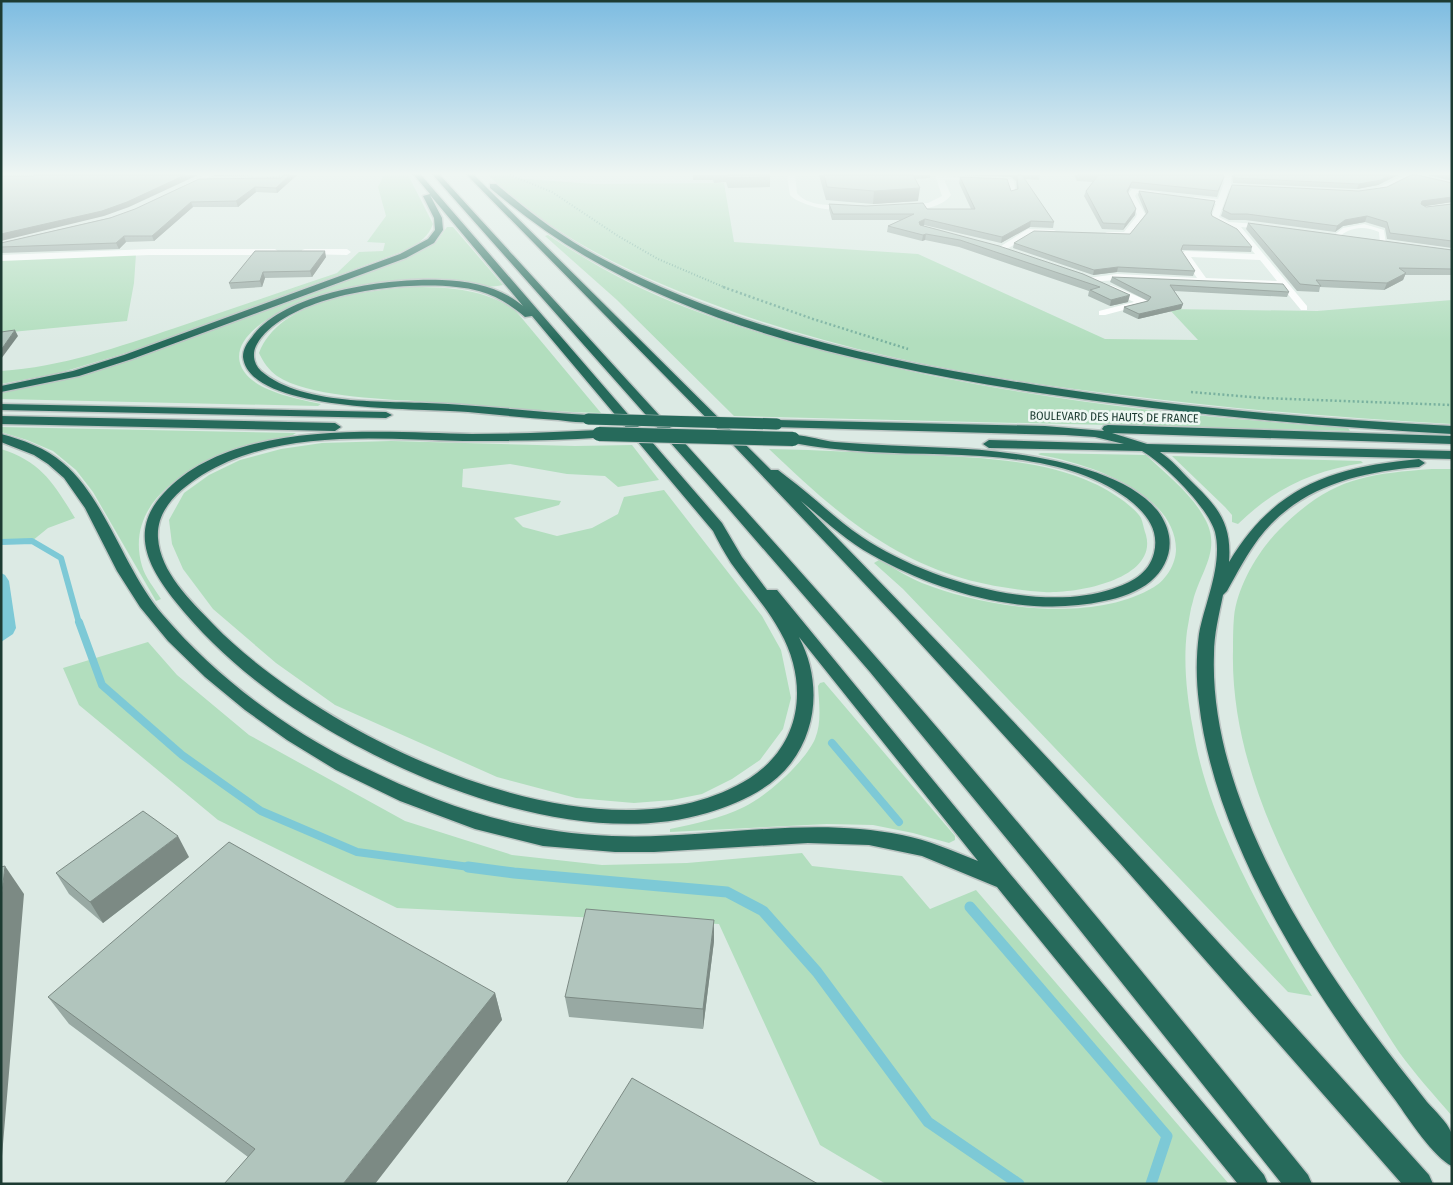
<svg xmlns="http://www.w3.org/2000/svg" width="1453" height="1185" viewBox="0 0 1453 1185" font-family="'Fira Sans Condensed',sans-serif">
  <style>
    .green { fill: #b2debe }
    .water { fill: #7dc9d6 }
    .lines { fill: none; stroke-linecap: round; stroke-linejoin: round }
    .stream-far2 { stroke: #7dc9d6; stroke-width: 6 }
    .stream-far1 { stroke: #7dc9d6; stroke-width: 8 }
    .stream { stroke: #7dc9d6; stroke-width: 11 }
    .highway-casing { stroke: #bbc4c2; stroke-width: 3 }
    .path-far1 { stroke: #79b19f; stroke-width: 2; stroke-dasharray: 1 2; stroke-linecap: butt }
    .path { stroke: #79b19f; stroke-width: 2.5; stroke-dasharray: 2 2.5; stroke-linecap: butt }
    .lane { fill: #fff; fill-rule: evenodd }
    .street { fill: #fff; fill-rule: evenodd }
    .highway { fill: #266a5b; fill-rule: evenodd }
    .highway-bridge-far1-casing { stroke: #bbc4c2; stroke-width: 12; stroke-linecap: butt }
    .highway-bridge-casing { stroke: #bbc4c2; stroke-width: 16; stroke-linecap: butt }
    .highway-bridge-far1 { stroke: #266a5b; stroke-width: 11 }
    .highway-bridge { stroke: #266a5b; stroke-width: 14 }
    .wall { fill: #98a9a3 }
    .shaded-wall { fill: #7c8a84 }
    .building { fill: #b1c5bd; stroke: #7c8a84 }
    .labels { text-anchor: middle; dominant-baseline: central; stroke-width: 5; stroke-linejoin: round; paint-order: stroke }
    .far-street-label { font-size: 12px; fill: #1d3b32; stroke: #edf7f2 }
  </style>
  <rect width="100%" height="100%" fill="#dceae4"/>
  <!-- green -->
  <path class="green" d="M384 175H408L433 224C428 237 420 242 409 249L139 349 59 373 1 384V371C62 367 118 347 175 328 229 310 283 291 337 273L359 252 383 251 385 243 367 242 386 216 378 187Z
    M488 175H510L514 178 594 184 724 183 734 242 918 254 1105 339 1198 340 1169 309 1317 311 1452 300V424C1342 418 1232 409 1122 395 981 378 840 353 707 302 628 273 550 234 488 175Z
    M447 227H453L503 285C477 291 453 279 427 281 411 282 394 286 378 288 358 291 338 293 318 297 293 303 227 332 241 366 251 391 298 399 321 404L318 406 1 399V393L64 380 140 357 384 266 429 247 437 241Z
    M548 235C574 252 600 268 628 282 695 315 768 337 841 355 1007 397 1178 416 1348 428L1350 431 734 416 617 300 545 236Z
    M136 254 134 283 127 321 1 333V260Z
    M409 287C446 287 483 288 515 310L601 413C539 411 477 406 415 401 380 399 306 396 277 376 269 370 263 362 259 353 280 300 359 292 409 287Z
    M1 427 296 433C286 441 258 443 245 447 193 463 123 500 142 566 145 577 155 589 161 599L156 601 93 492 76 470 53 451 27 440 1 432Z
    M391 441 575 446 632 445 659 480 618 487 605 476 567 474 510 464 463 469 462 487 561 501 559 505 514 518 523 527 557 536 592 528 618 514 624 497 664 490 762 616 781 650 791 698 783 729 760 760 732 779 702 794 672 800 634 803 576 798 497 777 335 705 276 663 213 609 183 569 172 544 169 520 184 493 209 475 240 460 281 449 322 443Z
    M1 449C42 462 54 484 75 518L48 528 32 541 1 542Z
    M769 449C821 450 873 453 924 455 980 458 1041 459 1093 483 1107 489 1133 505 1141 518 1143 523 1144 530 1146 535 1158 580 1075 594 1044 592 1015 590 983 585 955 576 877 550 828 505 769 449Z
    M1041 453 1146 455C1166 474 1192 494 1205 519 1222 550 1200 572 1193 601 1190 610 1189 621 1187 631 1183 663 1187 697 1193 729 1208 821 1263 917 1312 996L1288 992 903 589 874 563 879 560C893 567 907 577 922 583 985 608 1093 624 1154 587 1166 580 1176 564 1176 549 1175 492 1087 463 1040 455L1038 454Z
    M1172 456 1361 461 1363 463C1312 471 1275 488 1238 524L1232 522V515L1225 507Z
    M1432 469H1452V1116C1434 1095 1415 1074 1399 1052 1384 1030 1371 1007 1357 985 1295 886 1230 770 1233 650 1233 639 1233 628 1234 617 1237 587 1258 551 1279 530 1330 479 1363 474 1432 469Z
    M148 642 177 675 249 735 405 821 512 855 602 865 687 863 802 853 812 866 902 876 930 909 976 890 1229 1184H886L820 1145 719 924 397 908 218 820 79 705 63 668Z
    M824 682 955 836V840L949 843 913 833 873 825 827 824 670 832V829C695 824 721 818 744 807 768 795 804 763 815 739 822 722 819 703 818 686L820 683Z"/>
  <!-- water -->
  <path class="water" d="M1 573 5 575 9 581 16 628 13 634 1 642Z"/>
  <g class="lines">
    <!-- stream-far2 -->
    <path class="stream-far2" d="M1 542 32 541 61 558 79 623"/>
    <!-- stream-far1 -->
    <path class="stream-far1" d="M79 622 102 685 182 755 261 811 357 852 477 868
      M832 743 899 822"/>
    <!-- stream -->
    <path class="stream" d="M468 867 514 873 727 892 763 911 817 972 928 1122 1019 1184
      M970 907 1167 1136 1151 1184"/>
    <defs>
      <path id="highway" d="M414 175H421L722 523 742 557 767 590H777L1011 875 1264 1175 1268 1184H1238L997 887 922 856 869 845 808 843 654 852H615L543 846 475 829 400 801 336 770 287 740 245 710 205 677 168 641 140 607 117 571 85 508 64 478 48 464 34 455 1 442V434C23 440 46 448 63 463 106 499 124 570 163 615 217 678 287 730 361 766 445 807 518 832 612 836 709 840 806 815 902 835 928 840 953 851 978 861L799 637C820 677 819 726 791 763 771 789 738 804 707 813 567 855 365 767 255 680 226 657 198 630 175 601 148 567 129 531 163 494 231 418 380 432 472 434 514 434 557 432 599 430L605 434 603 437C586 439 569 439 552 440 522 441 492 441 463 441 377 439 279 428 202 475 180 489 156 509 158 538 160 572 191 601 213 624 322 737 600 873 750 778 790 752 805 709 793 663 783 624 753 594 731 563 724 552 718 541 713 531L532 316 525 317C511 305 497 296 479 291 425 276 288 291 257 344 252 352 253 364 261 371 304 408 395 400 448 404 495 407 541 412 588 415L592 417 594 419 592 421C582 424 569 421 558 420 528 418 498 415 468 412 426 408 249 414 243 357 243 349 247 343 252 337 283 292 391 277 442 280 470 281 501 287 523 306L430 195 442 218 443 230 434 243 406 258 132 359 79 376 1 392V386L73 371 124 355 400 254 428 239 435 230 434 218 423 196 430 194Z
        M433 175H440C588 338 738 499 882 664 1028 831 1168 1003 1308 1175L1312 1184H1282L1029 866 870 672 708 485Z
        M467 175H474L771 470H778L787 477C813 496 835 519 862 537 924 579 1038 614 1112 589 1130 583 1149 574 1154 553 1159 532 1149 517 1133 503 1064 447 955 457 871 452 844 450 816 448 789 442L787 439 789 436C802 433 821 441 835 442 873 445 911 446 949 448 1006 450 1157 465 1169 536 1172 553 1164 570 1151 581 1138 592 1120 598 1104 601 1027 618 939 593 872 555 845 540 824 520 801 501 1016 720 1224 946 1429 1175L1433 1184H1402L1120 863 898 619 735 447Z
        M490 184H496C529 212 564 239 603 259 737 330 887 362 1036 385 1174 407 1313 419 1452 426V434C1312 426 1172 413 1033 392 880 367 720 335 585 256 551 236 520 213 490 188Z
        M1 404 386 412 392 415 386 418 1 410Z
        M1 416 335 423 341 427 335 431 1 424Z
        M777 420 1045 426 1104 431 1102 429 1104 426 1108 425 1452 436V444L1112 433 1147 444 1452 451V459L1160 452C1172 460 1181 471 1191 481 1218 507 1232 523 1229 562 1275 485 1334 467 1419 459L1425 463 1419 467C1358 472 1298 487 1259 538 1247 554 1237 573 1227 591L1223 595C1219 615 1214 634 1214 654 1209 785 1296 930 1372 1031 1390 1055 1409 1079 1427 1102 1435 1111 1447 1122 1451 1132 1453 1140 1452 1157 1452 1166 1434 1158 1408 1118 1396 1101 1312 991 1215 844 1199 703 1196 680 1196 656 1199 634 1205 602 1223 565 1215 532 1208 507 1164 464 1142 451L989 448 983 444 989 440 1124 444 1095 437 1065 435 773 427 771 424 773 421Z"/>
    </defs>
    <!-- highway casing -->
    <use href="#highway" class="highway-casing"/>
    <!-- path-far1 -->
    <path class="path-far1" d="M510 175 552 192 618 236 658 259 726 288
      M267 178 287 175"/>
    <!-- path -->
    <path class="path" d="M723 287 813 319 908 349
      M1191 392 1263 398 1452 405"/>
    <!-- lane -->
    <path class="lane" d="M939 176 1011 179 1014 181 1016 194 1011 195 1008 183 937 179Z
      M1364 224 1384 230 1386 244 1380 243 1379 232C1363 225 1350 227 1337 238L1332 237 1343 228Z"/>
    <!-- street -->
    <path class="street" d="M204 175H213L188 189 181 187Z
      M787 175H795L797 193C808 207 832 205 848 205L852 207C840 215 800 206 790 195Z
      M935 175H942L951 195C942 208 918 211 903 209V205L928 203 942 196Z
      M1223 175H1231V185L1251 187 1255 189 1251 191 1229 189 1219 217 1229 222 1270 225 1271 227 1267 229 1241 227 1307 306V310H1301L1282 287 1117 280 1088 282V278L1117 274 1197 278 1181 254 1185 251 1255 254 1237 232 1212 220 1211 218 1216 204 1195 201 1191 199 1195 197 1218 199 1224 183ZM1191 257 1260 260 1277 281 1206 278Z
      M1405 175 1413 176 1384 191 1366 194 1362 192 1379 187Z
      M1132 189 1159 192 1163 194 1159 196 1137 193 1135 196 1145 214 1129 237 1104 236 1103 234 1107 232H1124L1136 217 1137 214 1127 196Z
      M1028 229 1054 230 1058 232 1054 234H1033L1005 250 998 248Z
      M149 249H275L279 252 275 255H149L1 261V255Z
      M305 249H347L351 252 347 255 302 254V250Z
      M1111 285 1146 300 1148 302 1146 304 1105 315H1099V311L1134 302 1108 290V286Z"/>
    <!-- highway -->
    <use href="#highway" class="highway"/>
    <defs>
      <path id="highway-bridge-far1" d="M588 419 777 424
        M599 434H605"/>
      <path id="highway-bridge" d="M599 434 793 439"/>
    </defs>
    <!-- highway-bridge-far1 casing -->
    <use href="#highway-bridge-far1" class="highway-bridge-far1-casing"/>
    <!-- highway-bridge casing -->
    <use href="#highway-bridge" class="highway-bridge-casing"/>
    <!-- highway-bridge-far1 -->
    <use href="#highway-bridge-far1" class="highway-bridge-far1"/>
    <!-- highway-bridge -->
    <use href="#highway-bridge" class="highway-bridge"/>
  </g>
  <!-- wall -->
  <path class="wall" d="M214 175H263L214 176Z
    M282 175H297L277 193 256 192 238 207H193L154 241 126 242 119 249 1 253V243L281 178 283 176Z
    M693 175H770V187L728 188 726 182 714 183 713 180H693Z
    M819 175H930V178L915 179 918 201 873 204 826 200Z
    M954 175H1040L1039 180 1024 179 1054 222 1053 228 1030 227 1001 243 924 225V226L1083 274 1128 302 1110 306 1088 296 1089 291 959 247 925 240 922 241 887 232 888 226 901 220H832L829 209V204L927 209H971L959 183 960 177 1011 191 1017 190 1016 181 1011 177Z
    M1074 175H1223L1224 177 1217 197 1130 188 1128 193 1135 215 1123 230 1102 229 1084 196 1086 191 1093 182 1077 181Z
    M1232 175H1398L1378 185 1357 189 1233 183Z
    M1427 175H1452V181Z
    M1452 183V202L1425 206 1426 207 1452 204V248L1387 239 1385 228 1365 222 1343 226 1335 232 1245 220H1229L1221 216 1223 210 1359 191Z
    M1139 191 1211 213 1212 216 1252 247 1251 252 1182 250 1181 251 1195 271 1193 276 1117 272 1093 275 1013 248 1014 243 1130 234 1146 214 1138 195Z
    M1248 223 1452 250V275H1405L1403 280 1384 290 1320 287 1319 292 1297 291 1246 229Z
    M255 251 326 257 312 277 265 278 262 287 231 289 229 283Z
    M1112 277 1289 292 1287 297 1174 291 1183 304 1181 309 1138 319 1123 312 1124 307 1148 301 1110 282Z
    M189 857 103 923 69 894 56 873Z
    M714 941 703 1029 569 1017 565 997Z
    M495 993 502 1020 248 1157 69 1024 48 997Z"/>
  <!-- shaded-wall -->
  <path class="shaded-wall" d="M185 175H198L129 207 104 216 1 241V234Z
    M290 175H297L277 193 276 188Z
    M1389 175H1398L1378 185 1357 189 1359 184Z
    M1132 182 1130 188 1125 197 1127 191Z
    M255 187 256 192 238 207 236 201Z
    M920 188 918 201 873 204 874 191Z
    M1452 197V202L1420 207 1418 209 1422 201Z
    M191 202 193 207 154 241 152 236Z
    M1136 209 1135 215 1123 230 1125 224Z
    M1367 216 1365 222 1343 226 1335 232 1337 226 1345 220Z
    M925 219 924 225 918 228 919 222Z
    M1031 221 1030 227 1001 243 1002 237Z
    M926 234 925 240 922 241 923 235Z
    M124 236 126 242 119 249 116 243Z
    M325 251 326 257 312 277 310 271Z
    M1118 267 1117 272 1093 275 1094 270Z
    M263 272 265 278 262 287 260 281Z
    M1406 273 1403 280 1384 290 1387 283Z
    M1130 295 1128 302 1110 306 1111 300Z
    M1183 304 1181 309 1138 319 1139 314Z
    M15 330 18 336 1 359V350Z
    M178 836 189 857 103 923 90 902Z
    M5 866 24 894 1 1168V901Z
    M714 920V941L703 1029V1009Z
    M495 993 502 1020 375 1184H343Z"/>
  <!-- building -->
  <path class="building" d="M33 175H185L127 202 102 211 1 234V176H34Z
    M284 175H290L276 188 255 187 236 201 191 202 152 236H124L116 243 1 247V243L110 218 135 209 199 179 281 178Z
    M727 175H770V177L728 178Z
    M824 175H913L920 188 874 191 827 187Z
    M1017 175H1022L1054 222 1031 221 1002 237 925 219 919 222 920 225 999 246 1083 274 1130 295 1111 300 1090 290 1100 287 960 240 926 234 923 235 888 226 914 214H833L829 204 866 206 923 203 927 209H975L960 177 1007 179 1011 191 1018 189Z
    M1078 175H1223L1224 177 1218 191 1132 182 1127 191 1136 209 1125 224 1103 223 1086 191 1097 177Z
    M1234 175H1389L1381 180 1359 184 1234 178Z
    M1411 175H1417L1452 183V197L1422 201 1421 204 1426 207 1452 204V241L1390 233 1387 222 1367 216 1345 220 1337 226 1247 214H1231L1223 210 1232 185 1359 191 1387 187Z
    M1139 191 1215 201 1211 213 1212 216 1237 229 1252 247 1183 245 1181 250 1195 271 1118 267 1094 270 1014 243 1034 231 1130 234 1148 212Z
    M1248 223 1452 250V269L1399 268 1406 273 1387 283 1316 280 1321 286 1300 284Z
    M255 251H325L310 271 263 272 260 281 229 283Z
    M1112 277 1283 284 1289 292 1170 285 1183 304 1139 314 1124 307 1148 301 1151 297Z
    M15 330 1 350V332Z
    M143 811 178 836 90 902 56 873Z
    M229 842 495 993 343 1184H224L255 1149 48 997Z
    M5 866 1 901V867Z
    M586 909 714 920 703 1009 565 997Z
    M632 1078 818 1184H566Z"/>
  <!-- sky -->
  <linearGradient id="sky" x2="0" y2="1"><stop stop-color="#7dbce1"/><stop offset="0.51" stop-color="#eff6f3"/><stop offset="1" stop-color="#eff6f3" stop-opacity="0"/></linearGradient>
  <rect width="1453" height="341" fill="url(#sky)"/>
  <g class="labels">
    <!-- far-street labels -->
    <g class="far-street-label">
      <text transform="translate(1114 417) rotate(1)">BOULEVARD DES HAUTS DE FRANCE</text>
    </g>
  </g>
  <!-- border -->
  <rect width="1453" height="1185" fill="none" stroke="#1d3b32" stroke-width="5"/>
</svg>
